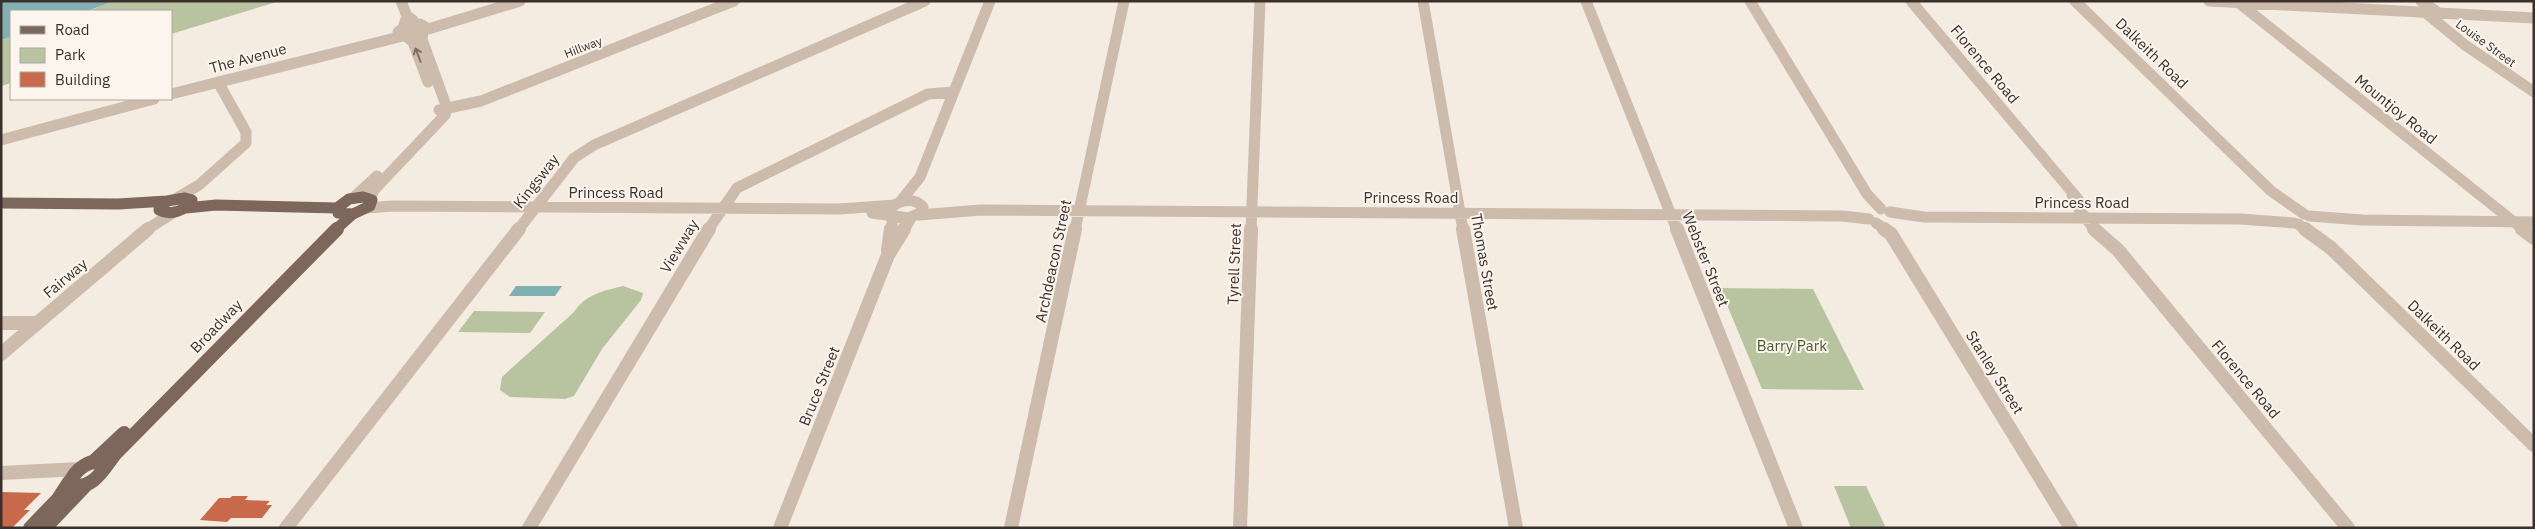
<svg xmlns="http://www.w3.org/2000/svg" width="2535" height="529" viewBox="0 0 2535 529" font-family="'IBM Plex Sans',sans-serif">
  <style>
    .green { fill: #b8c4a0 }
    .water { fill: #7fb0b2 }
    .building { fill: #c8694b }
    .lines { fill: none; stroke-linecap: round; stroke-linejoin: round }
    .minor-far1 { stroke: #cdbbac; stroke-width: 11 }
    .minor { stroke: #cdbbac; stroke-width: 14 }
    .major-far1 { stroke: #7d675c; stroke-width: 11 }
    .major { stroke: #7d675c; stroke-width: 14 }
    .oneway { stroke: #7d6f65 }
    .labels { text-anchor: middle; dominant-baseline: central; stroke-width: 4; stroke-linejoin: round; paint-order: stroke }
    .far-street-label { font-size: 12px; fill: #3b302b; stroke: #fbf5ee }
    .street-label { font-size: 15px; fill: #3b302b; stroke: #fbf5ee }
    .park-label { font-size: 15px; fill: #4a5a2e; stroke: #fbf5ee }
  </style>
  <rect width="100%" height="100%" fill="#f4ebe1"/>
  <!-- green -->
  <path class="green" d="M114 1H280L171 34V11H88Z
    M11 37V83L1 86V40Z
    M623 286 643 293 641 300 602 349 574 396 565 399 510 397 500 390 502 377 574 312C586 294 603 291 623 286Z
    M1720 288 1813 289 1864 390 1762 389Z
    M474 311 545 312 530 333 458 332Z
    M1834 486H1866L1886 528H1851Z"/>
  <!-- water -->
  <path class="water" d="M1 1H114L87 11H11V37L1 40Z
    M516 286H562L555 296H509Z"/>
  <!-- building -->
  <path class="building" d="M1 492 41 493 24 510H30L12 528H1Z
    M232 496H248L245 500 270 501 266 505H272L262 518H231L227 522 200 520 219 498H230Z"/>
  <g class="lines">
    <!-- minor-far1 -->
    <path class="minor-far1" d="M401 1 407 16 413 20
      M1423 1 1463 230
      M1586 1 1677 230
      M1750 1 1867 194 1881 209
      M1911 1 2078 199
      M2075 1 2271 191 2304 214
      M2209 1 2534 18
      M2421 1 2439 13
      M2239 3 2524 230
      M2426 13 2465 45 2534 92
      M420 24 427 28 415 35H400L398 32 403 28Z
      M403 28 407 16
      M425 30 520 1
      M406 36 413 42 428 82
      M171 94 403 36
      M439 110 481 101 734 1
      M1 140 154 99
      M2072 195 2080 211 2095 230
      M353 198 377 176
      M371 198 374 190 445 115 447 108 422 39 423 32
      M175 199 199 185 246 143V132L218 82
      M900 202 920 177 990 1
      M367 208 393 206 839 209 895 205
      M1890 212 1924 217 2240 219 2294 223
      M872 213 909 218 920 213 923 207C914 197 902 200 892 206L890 214
      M919 215 981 210 1842 216 1869 219
      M2309 216 2362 220 2534 222
      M1876 223 1886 230
      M2298 224 2306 230
      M146 230 176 211
      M518 230 574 158 594 145 925 1
      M708 230 737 188 928 94 953 92
      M891 230 893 217
      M904 230 911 218
      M1075 230 1124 1
      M1251 230 1260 1"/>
    <!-- minor -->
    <path class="minor" d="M1463 229 1516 528
      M1677 229 1796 528
      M1884 229 1891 234 2071 528
      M2094 229 2118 250 2348 528
      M2305 229 2331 248 2534 445
      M2522 229 2534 238
      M888 250 891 229
      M1 323H37
      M1 354 148 229
      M1 473 79 469
      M286 528 519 229
      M529 528 709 229
      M780 528 888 255 904 229
      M1011 528 1075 229
      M1240 528 1251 229"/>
    <!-- major-far1 -->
    <path class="major-far1" d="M363 197 372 200 370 206 353 214 338 213 337 208 349 199Z
      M185 198 192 200C185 211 171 216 159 210L167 201Z
      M1 203 118 204 167 201
      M186 208 216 205 337 208
      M335 230 353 214"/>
    <!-- major -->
    <path class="major" d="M93 462 124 433
      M107 464C91 456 74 470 69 485 93 491 103 470 115 454L337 229
      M30 528 58 499 69 482
      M45 528 87 484"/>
  </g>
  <!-- one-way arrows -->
  <defs><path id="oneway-shaft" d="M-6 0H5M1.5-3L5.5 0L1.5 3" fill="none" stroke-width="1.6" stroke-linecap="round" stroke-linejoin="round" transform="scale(1.25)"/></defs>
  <use class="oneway" href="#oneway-shaft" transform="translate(418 55) rotate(-111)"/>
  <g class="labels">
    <!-- far-street labels -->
    <g class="far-street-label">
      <text transform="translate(2486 43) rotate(36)">Louise Street</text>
      <text transform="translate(583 47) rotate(-21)">Hillway</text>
    </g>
    <!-- street labels -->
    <g class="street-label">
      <text transform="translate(2152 53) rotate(44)">Dalkeith Road</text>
      <text transform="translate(248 58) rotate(-15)">The Avenue</text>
      <text transform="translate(1985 64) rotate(50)">Florence Road</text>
      <text transform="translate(2396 109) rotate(39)">Mountjoy Road</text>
      <text transform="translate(536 181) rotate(-52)">Kingsway</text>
      <text x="616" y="192">Princess Road</text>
      <text x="1411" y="197">Princess Road</text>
      <text x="2082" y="202">Princess Road</text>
      <text transform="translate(679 246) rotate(-59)">Viewway</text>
      <text transform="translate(1706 259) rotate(68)">Webster Street</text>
      <text transform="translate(1053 261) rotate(-78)">Archdeacon Street</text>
      <text transform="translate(1485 262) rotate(80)">Thomas Street</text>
      <text transform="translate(1234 264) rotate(-88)">Tyrell Street</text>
      <text transform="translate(65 278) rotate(-40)">Fairway</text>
      <text transform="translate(216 326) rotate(-46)">Broadway</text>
      <text transform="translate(2444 335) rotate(44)">Dalkeith Road</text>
      <text transform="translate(1995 372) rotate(58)">Stanley Street</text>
      <text transform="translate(2246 379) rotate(50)">Florence Road</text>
      <text transform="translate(819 386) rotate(-68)">Bruce Street</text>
    </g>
    <!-- park labels -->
    <g class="park-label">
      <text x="1792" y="345">Barry Park</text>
    </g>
  </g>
  <!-- border -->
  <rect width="2535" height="529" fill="none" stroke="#3b302b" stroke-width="5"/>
  <!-- legend -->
  <rect x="10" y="10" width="162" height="90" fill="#fbf5ee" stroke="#aea6a0"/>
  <rect x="20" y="26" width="25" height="8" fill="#7d675c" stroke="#aea6a0"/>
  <text x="55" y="35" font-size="15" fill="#3b302b">Road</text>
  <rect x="20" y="48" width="25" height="15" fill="#b8c4a0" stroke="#aea6a0"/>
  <text x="55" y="60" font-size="15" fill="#3b302b">Park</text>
  <rect x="20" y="72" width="25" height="15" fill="#c8694b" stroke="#aea6a0"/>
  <text x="55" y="85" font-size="15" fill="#3b302b">Building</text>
</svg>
